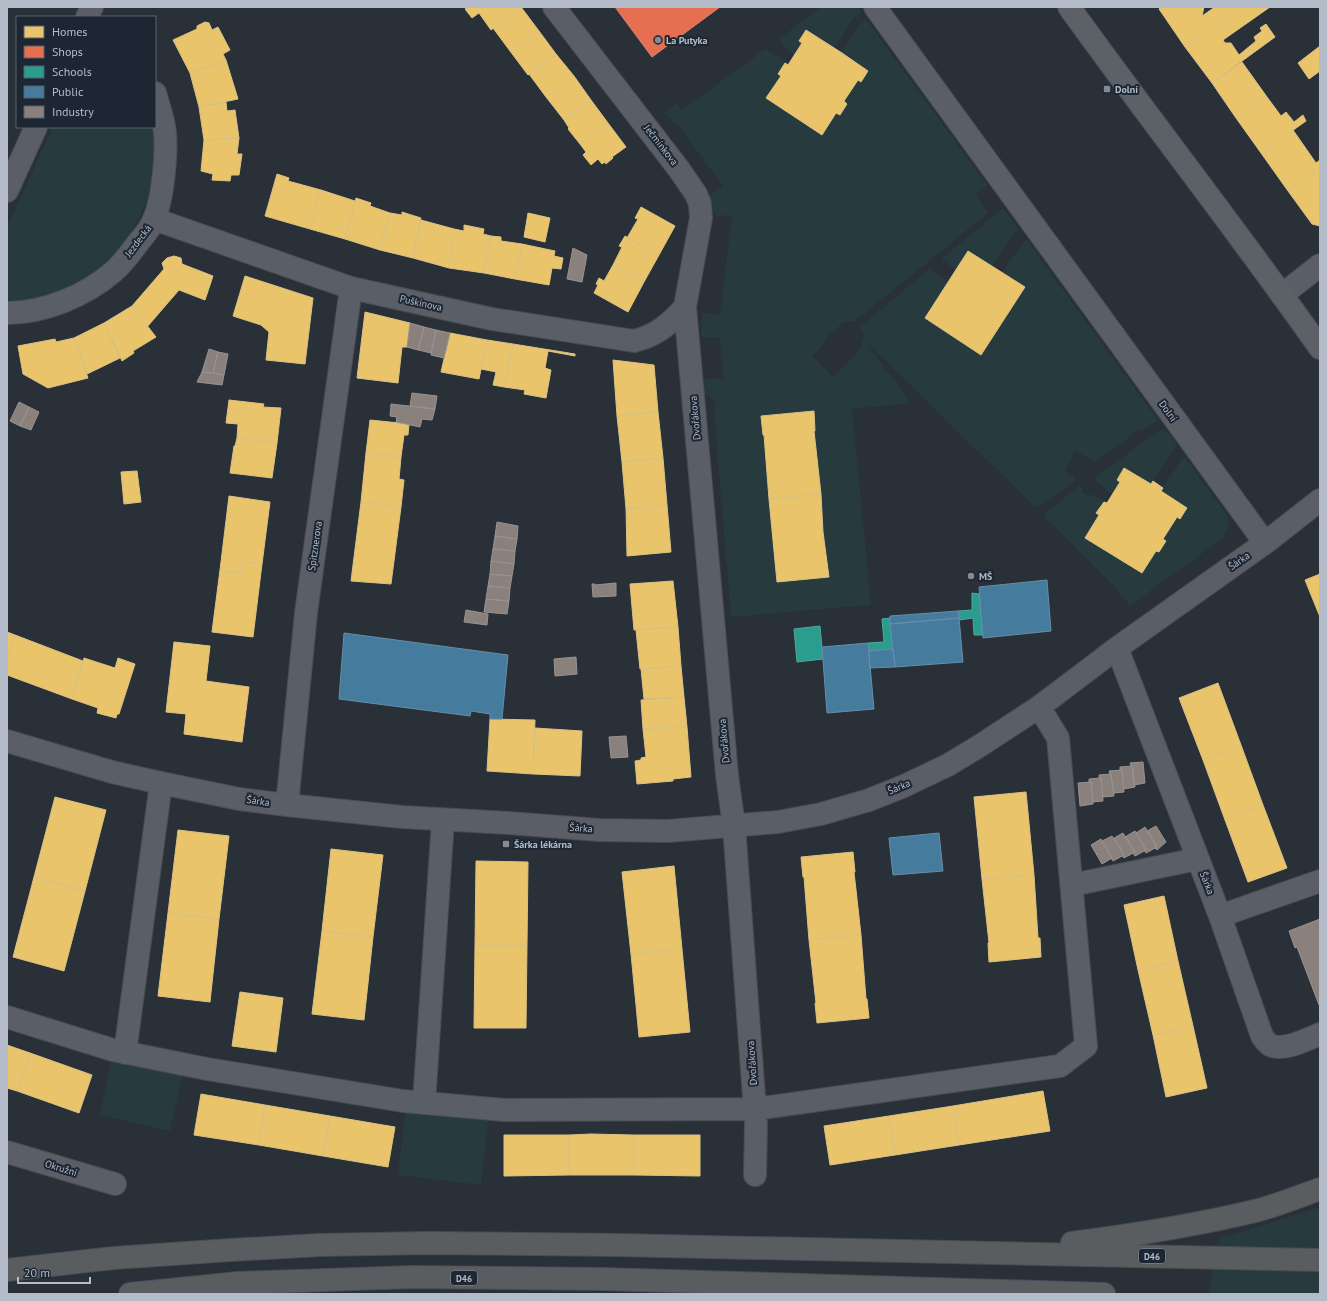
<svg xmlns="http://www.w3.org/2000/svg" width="1327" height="1301" viewBox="0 0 1327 1301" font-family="'PT Sans',sans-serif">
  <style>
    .green { fill: #273a3e }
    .homes { fill: #e9c46a; stroke: #d9c286 }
    .shops { fill: #e76f51; stroke: #d88675 }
    .schools { fill: #2a9d8f; stroke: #53a6a0 }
    .public { fill: #457b9d; stroke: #668eaa }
    .industry { fill: #8a817c; stroke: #979393 }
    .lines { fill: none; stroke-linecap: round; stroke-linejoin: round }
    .minor-casing { stroke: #484c53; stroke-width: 24 }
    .major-casing { stroke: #484c55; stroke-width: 24 }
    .highway-casing { stroke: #474c53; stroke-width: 24 }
    .minor { stroke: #5a5e66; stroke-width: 22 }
    .major { stroke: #5c6168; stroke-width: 22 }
    .highway { stroke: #5a5d60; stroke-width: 22 }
    .poi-dot { fill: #848b96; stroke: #1d2633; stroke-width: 1.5 }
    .labels { text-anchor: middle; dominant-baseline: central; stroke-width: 4; stroke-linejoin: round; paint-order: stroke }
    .shield { fill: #1d2633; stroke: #878f9c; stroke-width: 1 }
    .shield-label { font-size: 9px; font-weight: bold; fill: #b4bcc9 }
    .poi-label { font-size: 10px; font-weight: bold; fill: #b4bcc9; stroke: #1d2633; text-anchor: start }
    .street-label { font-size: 10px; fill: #b4bcc9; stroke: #1d2633 }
  </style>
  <rect width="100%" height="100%" fill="#2a3038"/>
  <!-- green -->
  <path class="green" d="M821 7H858L862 13 853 19 837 45 836 44 834 47 842 52 844 50 843 49 860 24 866 19 987 185 975 194 988 213 854 322 850 321 844 322 831 333 819 350 811 355 833 377 860 349 864 337 860 327 929 269 948 282 956 270 941 259 1003 208 1018 228 993 266 1002 272 1026 239 1158 420 1142 431 1140 429 1095 462 1075 451 1065 471 1076 476 1074 482 1040 506H1034L866 342 911 403 852 409 871 605 731 617 714 411 716 401 704 394V380L706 379 723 378 720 337H701L702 313 720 315 732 215 716 216 709 196 723 187 681 128 663 113 676 103 682 110 765 49 789 63 794 55 784 47 779 39Z
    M53 127H153C157 155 154 188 141 214 117 265 64 301 7 301V227Z
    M1160 430 1167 432 1177 445 1153 481 1163 487 1184 456 1227 515C1231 523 1227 531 1223 538L1132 604H1129L1108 580 1045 518 1044 514 1079 486 1083 489 1082 492 1089 496 1091 494 1107 502 1112 494 1102 487V485L1095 481 1096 477Z
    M113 1054 184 1069 170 1131 100 1115Z
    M406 1107 489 1116 481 1185 398 1175Z
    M1320 1207V1294H1208L1220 1239Z"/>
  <!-- homes -->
  <path class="homes" d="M468 7H521L491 30 479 13 472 18 465 9Z
    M521 7 539 31 510 51 493 28Z
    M1161 7H1204L1202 16 1215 7H1240L1185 47 1159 9Z
    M1240 7H1270L1223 40 1225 43H1231L1239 55 1256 41 1254 37 1262 31 1260 28 1266 24 1275 37 1212 83 1185 47Z
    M205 22 209 23 212 30 218 27 230 50 223 54 226 60 190 73 173 40 197 29V26Z
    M806 30 842 53 868 71 861 82 858 80 844 101 847 104 840 115 836 113 822 135 766 98 781 76 778 74 785 63 788 65 802 43 799 41Z
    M539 31 556 54 528 75 510 51Z
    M1320 46V71L1309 79 1298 63Z
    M556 54 574 76 546 97 529 74Z
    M226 60 238 99 199 107 190 73Z
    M1242 62 1267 97 1236 118 1212 83Z
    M574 76 591 100 564 120 546 97Z
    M1267 97 1281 116 1286 112 1294 122 1303 115 1306 121 1261 153 1236 118Z
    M591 100 608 123 580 144 568 129 569 128 564 120Z
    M226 102 227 111 235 110 239 138 204 140 199 107Z
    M608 123 626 147 612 157 613 158 606 164 605 162 602 164 598 159 591 165 583 155 586 152 580 144Z
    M1293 130 1316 163 1320 160V167L1288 191 1261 153Z
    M239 138 237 154H242L239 175H231L230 181 212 180 213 174 201 171 204 140Z
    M1320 167V226L1312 224 1288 191Z
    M277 174 289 178 288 181 321 190 310 229 265 216Z
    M321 190 355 201 345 239 310 229Z
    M356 198 371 203 370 206 390 213 380 250 345 239Z
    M641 207 675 226 659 255 627 238 638 219 635 218Z
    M402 212 421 218 413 258 380 250 390 213 402 215Z
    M528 213 550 218 545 242 524 237Z
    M421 220 454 229 449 268 413 258Z
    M464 225 484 229 483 234 491 236 484 273 449 268 454 229 464 231Z
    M491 236 501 237V241L522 244 515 279 484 273Z
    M625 236 659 255 644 282 613 265 622 247 619 246Z
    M522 244 555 251 554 256 563 258 561 269 552 268 549 285 515 279Z
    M968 251 1025 287 981 355 925 318Z
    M174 256 181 258 182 264 213 276 205 300 179 290 147 327 132 306 164 269 162 263 167 258Z
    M613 265 644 282 628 312 594 293 598 285 596 284 599 278 604 281Z
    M245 276 313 298 305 364 266 360 269 332 261 325 233 316Z
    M132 306 156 337 133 351 134 353 122 361 104 323Z
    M365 312 410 323 407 347H402L398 383 357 378Z
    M104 323 120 358 87 374 74 338Z
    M450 333 487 340 479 379 441 372Z
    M74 338 88 378 48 388 23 374 18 346 55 339 56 342Z
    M487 340 513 344 504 387 493 385 496 372 481 369Z
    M513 344 575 354V356L548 351 545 368 551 370 546 398 524 394 525 390 504 387Z
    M613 360 654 365 658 412 617 416Z
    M229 400 264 404 263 407 281 408 277 443 237 438 238 424 226 423Z
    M814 411 815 431H814L821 494 769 499 764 435H763L761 416Z
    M658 412 663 458 622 462 617 416Z
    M370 420 409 424 408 435H404L401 457 366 453Z
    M237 438 277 443 272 478 230 473 234 446H235Z
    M366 453 401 457 399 479 404 480 401 507 361 502Z
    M663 458 667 505 626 509 622 462Z
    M1124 468 1151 484 1153 481 1163 488 1161 491 1187 508 1180 519 1177 517 1163 539 1166 541 1159 552 1156 551 1142 573 1085 538 1099 515 1096 513 1104 502 1107 503 1120 482 1117 480Z
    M137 471 141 502 124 504 121 472Z
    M821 494 823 532 829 577 777 582 769 499Z
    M229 496 270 502 262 564 242 561 240 573 220 570Z
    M361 502 401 507 391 584 351 581Z
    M667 505 671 552 627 556 626 509Z
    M242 561 262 564 253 637 212 632 220 570 240 573Z
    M1320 574V617L1305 580Z
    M673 581 678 627 634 630 630 584Z
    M678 627 681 666 640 669 636 630Z
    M7 632 15 635 8 654H7Z
    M15 635 83 661 72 699 7 675V654H8Z
    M174 642 210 646 206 681 249 687 242 742 184 734 186 714 166 712Z
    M84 658 115 668 118 658 135 664 119 714H117L116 718 97 713 98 708 72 699Z
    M681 666 684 697 644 699 641 669Z
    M1218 683 1241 745 1203 760 1179 698Z
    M684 697 687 727 643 729 641 700Z
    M490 719 535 720 533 774 487 771Z
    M687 727 691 777 673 779V781L637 784 635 761 641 760V758L646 757 643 729Z
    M535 728 582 731 580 776 533 774Z
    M1241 745 1263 805 1225 820 1203 760Z
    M1026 792 1034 875 982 879 974 797Z
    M55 797 106 810 85 891 34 877Z
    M1263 805 1287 868 1248 882 1225 820Z
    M178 830 229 836 219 919 168 913Z
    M331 849 383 855 373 937 322 931Z
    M853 852 855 872H854L861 935 809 940 804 877H803L801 857Z
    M476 861 528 862 527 945H475Z
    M674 866 682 949 631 954 622 872Z
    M1034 875 1038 938H1040L1041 957 989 962 988 943H989L982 879Z
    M34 877 85 891 64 971 13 957Z
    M1164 896 1178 961 1138 970 1124 905Z
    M168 913 219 919 210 1002 158 996Z
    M322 931 373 937 364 1020 312 1014Z
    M861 935 866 999H867L869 1018 817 1023 815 1003H816L809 940Z
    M475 945H527L526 1028H474Z
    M682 949 690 1032 639 1037 636 1005 631 954Z
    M1178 961 1193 1026 1153 1035 1138 970Z
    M240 992 283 998 276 1052 232 1046Z
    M1193 1026 1207 1088 1166 1097 1153 1035Z
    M7 1045 30 1053 17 1091 7 1088Z
    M30 1053 92 1075 79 1113 17 1091Z
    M1043 1091 1050 1131 959 1145 953 1106Z
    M201 1094 265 1105 259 1145 194 1135Z
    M265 1105 330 1116 323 1156 259 1145Z
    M953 1106 959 1145 895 1155 889 1116Z
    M330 1116 395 1127 388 1167 323 1156Z
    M889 1116 895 1155 830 1165 824 1126Z
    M591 1134 634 1135V1175H569V1135Z
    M504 1135H569V1175L504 1176Z
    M634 1135H700V1176L634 1175Z"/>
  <!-- shops -->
  <path class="shops" d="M615 7H720L652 57Z"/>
  <!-- schools -->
  <path class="schools" d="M972 593 979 594 983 635H974L973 618 959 620 958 611 972 610Z
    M890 618 893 649 869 651 868 643 884 642 882 619Z
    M820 626 823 659 797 662 794 629Z"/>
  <!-- public -->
  <path class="public" d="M1047 580 1051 631 983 638 979 587Z
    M958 611 959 618 890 624V616Z
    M959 618 963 662 895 667 890 624Z
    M344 633 508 655 502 719H490V714L471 711 470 716 339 699Z
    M868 643 874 709 827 713 822 647Z
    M893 649 895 667 870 668 869 651Z
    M939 833 943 871 893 875 889 838Z"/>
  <!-- industry -->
  <path class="industry" d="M573 248 587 255 582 282 567 279Z
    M410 323 424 327 418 350 407 347Z
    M424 327 436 330 431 353 418 350Z
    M436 330 450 333 444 358 431 355Z
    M209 349 218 352 213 373 202 372Z
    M218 352 228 354 224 375 213 373Z
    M202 372 224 375 222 385 197 382Z
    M412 393 437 396 435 409 410 406Z
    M19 402 29 407 20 426 10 421Z
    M391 404 435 409 432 420 422 419 420 427 396 422 397 417 390 416Z
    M29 407 39 412 31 430 20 426Z
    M497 522 518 526 517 539 495 536Z
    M495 536 517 539 515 551 493 549Z
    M493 549 515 551 514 564 491 561Z
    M491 561 514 564 512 576 490 574Z
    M490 574 512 576 510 588 488 586Z
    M616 583V596L593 597 592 584H595V585Z
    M488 586 510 588 509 601 486 599Z
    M486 599 509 601 507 614 484 612Z
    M466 610 488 614 487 625 464 622Z
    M576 657 577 674 555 676 554 659Z
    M626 736 628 757 611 758 609 737Z
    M1143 762 1145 783 1134 785 1132 766H1131L1130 763Z
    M1132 766 1135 787 1124 789 1122 770H1120V767Z
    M1122 770 1124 792 1114 793 1111 774H1110L1109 771Z
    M1111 774 1114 796 1103 797 1101 778H1099V775Z
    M1101 778 1103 801 1093 802 1091 782H1089V779Z
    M1091 782 1093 804 1080 806 1078 783Z
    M1156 826 1166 842 1157 850 1155 848 1157 847 1147 831Z
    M1145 827 1157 847 1146 853 1144 850H1146L1136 833Z
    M1135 831 1146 850 1135 856 1133 853 1135 852 1125 837Z
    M1123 833 1135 852 1124 858 1122 856 1124 855 1114 838Z
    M1112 836 1124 855 1113 861 1111 858H1112L1102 841Z
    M1101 839 1112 858 1102 864 1091 845Z
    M1320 919V1004L1319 1005 1297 947 1295 948 1289 931Z"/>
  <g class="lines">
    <defs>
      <path id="minor" d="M554 7 678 168 696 194 700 204 701 218 685 307 727 775 734 826 756 1124 755 1175
        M875 7 1265 543
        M87 17 92 7
        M7 191 36 127
        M154 219 351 288 492 319 634 341C656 336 671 323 685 307
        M1282 295 1320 265
        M7 313C44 313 85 296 113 272 122 264 130 254 137 244 143 237 151 228 154 219 163 199 168 148 164 126 162 115 158 104 155 93
        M1117 648 1220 916
        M7 741 112 772 161 783 239 799 287 805 402 817 509 823 599 830 668 831 778 822 821 814 869 800 904 786 948 765 981 745 1039 707 1117 648 1265 543 1320 500
        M287 805 306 613 351 288
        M1320 881 1220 916 1262 1036C1264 1039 1267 1043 1270 1045 1284 1052 1307 1039 1320 1034
        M1072 885 1197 859
        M7 1017 113 1050 207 1069 403 1101 504 1110 755 1109 1060 1066 1086 1046 1058 738 1039 707
        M125 1053 161 783
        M424 1103 443 820
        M7 1152 115 1184"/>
      <path id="major" d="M1069 7C1151 121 1239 233 1320 348"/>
      <path id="highway" d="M1072 1243C1134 1235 1198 1225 1259 1210 1280 1204 1300 1196 1320 1189
        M7 1270 114 1258 230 1250 319 1245 427 1243 617 1245 1320 1260
        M130 1294 238 1283 412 1277 602 1279 1104 1294"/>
    </defs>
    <!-- minor casing -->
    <use href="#minor" class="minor-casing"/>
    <!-- major casing -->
    <use href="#major" class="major-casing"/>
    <!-- highway casing -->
    <use href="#highway" class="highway-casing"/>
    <!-- minor -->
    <use href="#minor" class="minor"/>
    <!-- major -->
    <use href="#major" class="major"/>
    <!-- highway -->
    <use href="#highway" class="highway"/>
  </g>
  <!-- markers -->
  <g class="poi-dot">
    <circle cx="658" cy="40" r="4"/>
    <rect x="1103" y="85" width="8" height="8" rx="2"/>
    <circle cx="971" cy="576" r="4"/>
    <rect x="502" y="840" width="8" height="8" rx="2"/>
  </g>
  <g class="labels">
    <!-- shield labels -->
    <g class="shield">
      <rect x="1139" y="1249" width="26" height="14" rx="3"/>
      <rect x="451" y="1271" width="26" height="14" rx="3"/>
    </g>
    <g class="shield-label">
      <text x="1152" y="1256">D46</text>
      <text x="464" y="1278">D46</text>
    </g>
    <!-- poi labels -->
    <g class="poi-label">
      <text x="666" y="40">La Putyka</text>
      <text x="1115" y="89">Dolní</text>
      <text x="979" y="576">MŠ</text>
      <text x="514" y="844">Šárka lékárna</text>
    </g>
    <!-- street labels -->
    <g class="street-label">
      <text transform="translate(661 145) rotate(52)">Ječmínkova</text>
      <text transform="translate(138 241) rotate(-53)">Jezdecká</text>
      <text transform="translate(421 303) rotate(13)">Puškinova</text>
      <text transform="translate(1168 411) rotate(54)">Dolní</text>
      <text transform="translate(695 418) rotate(-95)">Dvořákova</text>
      <text transform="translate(315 546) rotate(-82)">Spitznerova</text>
      <text transform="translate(1239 561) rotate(-35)">Šárka</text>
      <text transform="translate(724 741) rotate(-95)">Dvořákova</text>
      <text transform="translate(899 787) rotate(-23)">Šárka</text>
      <text transform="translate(258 801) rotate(8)">Šárka</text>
      <text transform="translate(581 828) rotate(4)">Šárka</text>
      <text transform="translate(1207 883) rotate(69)">Šárka</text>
      <text transform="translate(752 1063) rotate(-94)">Dvořákova</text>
      <text transform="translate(61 1168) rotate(17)">Okružní</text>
    </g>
  </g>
  <!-- border -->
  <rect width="1327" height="1301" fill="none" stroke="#b4bcc9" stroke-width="16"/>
  <!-- legend -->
  <rect x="16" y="16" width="140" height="112" fill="#1d2633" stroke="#59626f"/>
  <rect x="24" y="26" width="20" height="12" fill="#e9c46a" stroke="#59626f"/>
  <text x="52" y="36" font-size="12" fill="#b4bcc9">Homes</text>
  <rect x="24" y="46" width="20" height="12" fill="#e76f51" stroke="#59626f"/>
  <text x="52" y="56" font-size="12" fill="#b4bcc9">Shops</text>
  <rect x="24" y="66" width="20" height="12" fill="#2a9d8f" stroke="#59626f"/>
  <text x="52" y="76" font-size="12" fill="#b4bcc9">Schools</text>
  <rect x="24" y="86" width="20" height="12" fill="#457b9d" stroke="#59626f"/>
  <text x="52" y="96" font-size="12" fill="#b4bcc9">Public</text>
  <rect x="24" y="106" width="20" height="12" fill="#8a817c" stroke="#59626f"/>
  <text x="52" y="116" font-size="12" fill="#b4bcc9">Industry</text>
  <!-- scale -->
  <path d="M18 1277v6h72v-6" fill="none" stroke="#b4bcc9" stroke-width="2"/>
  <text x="24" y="1277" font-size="12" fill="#b4bcc9" stroke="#1d2633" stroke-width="3" paint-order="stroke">20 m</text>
</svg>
